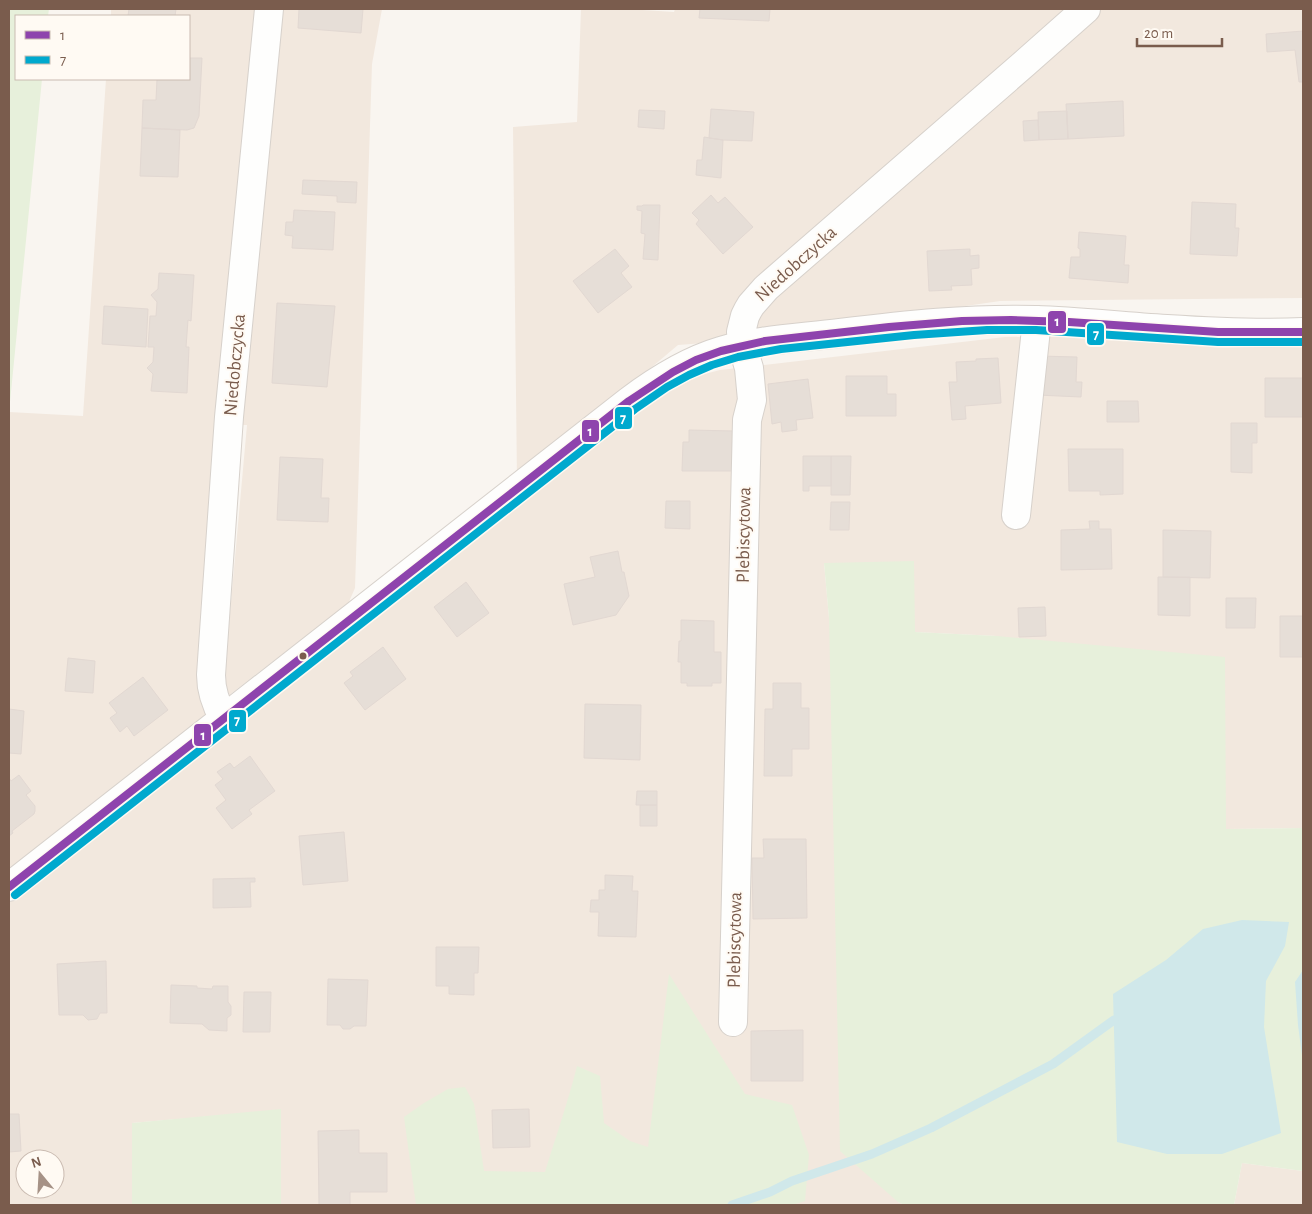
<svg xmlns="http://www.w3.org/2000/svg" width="1312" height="1214" viewBox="0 0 1312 1214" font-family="'Alegreya Sans',sans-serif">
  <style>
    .residential { fill: #f2e8de; fill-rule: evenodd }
    .green { fill: #e7f0db }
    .water { fill: #d0e8ea }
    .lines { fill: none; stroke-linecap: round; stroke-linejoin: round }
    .stream { stroke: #d0e8ea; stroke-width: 9 }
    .building { fill: #e6ded7; stroke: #e2d8d2 }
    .minor-casing { stroke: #d7d1cb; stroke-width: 30 }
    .minor { stroke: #fefefd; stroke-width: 28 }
    .bus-1-casing { stroke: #fffaf3; stroke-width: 11 }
    .bus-2-casing { stroke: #fffaf3; stroke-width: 11 }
    .bus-1 { stroke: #8e44ad; stroke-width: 8 }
    .bus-2 { stroke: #00a9ce; stroke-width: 8 }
    .bus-dot { fill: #7a5c4d; stroke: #fffaf3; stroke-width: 2 }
    .labels { text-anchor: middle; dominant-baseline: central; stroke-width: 4; stroke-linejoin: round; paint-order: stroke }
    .street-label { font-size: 19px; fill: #7a5c4d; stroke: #fffaf3 }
    .line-badge { stroke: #fffaf3; stroke-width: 2 }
    .badge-label { font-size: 14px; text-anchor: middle; font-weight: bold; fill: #fff }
  </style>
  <rect width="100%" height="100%" fill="#f9f5f0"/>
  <!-- residential -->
  <path class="residential" d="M111 9H382L372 64 355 588 348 604 224 699V719L9 872V412L83 416 106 79H189V16H111ZM219 425H247L224 679Z
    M581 9H627L674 12 675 9H1303V298L1000 301 718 342 678 345 517 481 513 127 577 122Z
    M1303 334V828L1226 829 997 636 915 632 824 563 829 618 898 1202 904 1205H281V1110L132 1123V1205H9V903L659 386 720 370 1005 337ZM25 1159H55V1189H25Z
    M1242 1163 1303 1171V1205H1234Z"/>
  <!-- green -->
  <path class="green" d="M9 9H49L48 16H16V79H42L9 412Z
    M914 561 915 632 997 636 1225 657 1226 829 1303 828V1171L1242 1163 1234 1205H904L898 1202 840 1151 829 618 824 563Z
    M669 974 745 1094 792 1105 809 1155 805 1201 792 1205H416L404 1117 424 1103 448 1089 465 1087 474 1104 484 1171 545 1172C556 1136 568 1102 577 1066L600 1076 604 1123 630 1141 648 1147Z
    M281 1109V1205H132V1123Z"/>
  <!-- water -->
  <path class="water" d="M1242 920 1289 922 1285 946 1266 981 1264 1027 1281 1133 1222 1154H1167L1117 1142 1113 994 1166 960 1203 929Z
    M1303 970V1063L1298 1025 1295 982Z"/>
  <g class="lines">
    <!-- stream -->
    <path class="stream" d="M732 1205 770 1192 792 1181 872 1154 931 1128 1053 1064 1114 1020"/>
  </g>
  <!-- building -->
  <path class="building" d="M129 9H176L175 16H128Z
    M299 9H363L361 33 298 28Z
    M700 9H770L769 21 699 18Z
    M1303 31V82H1299L1295 50 1267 52 1266 34Z
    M189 58H202L199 116 194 128 187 130 142 128 143 100H156L157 79H189Z
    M1123 101 1124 136 1068 139 1066 104Z
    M711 109 754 112 752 141 723 140 709 138Z
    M639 110 665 111 664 129 638 127Z
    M1067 111 1068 139 1039 140 1038 112Z
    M1038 120 1039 140 1024 141 1023 121Z
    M142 128 180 130 178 177 140 176Z
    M704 137 723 140 721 178 696 175 697 160H702Z
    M303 180 357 182 356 203 337 202V196L302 194Z
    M711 195 718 203 725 197 753 227 723 254 696 224 699 220 692 213Z
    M1192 202 1236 204 1235 228H1239L1237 256 1190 254Z
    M643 205H660L658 260 643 259 645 234 641 233 642 211 637 210V206H642Z
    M294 210 335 212 333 250 292 248 293 236 285 235 286 222H293Z
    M1079 232 1126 236 1124 265H1129L1128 283 1069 278 1071 257H1080V249L1078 248Z
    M615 249 629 266 621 273 632 287 598 313 573 281Z
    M970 249V256L979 255V268L971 269 972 285 951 286 952 290 929 291 927 251Z
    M159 273 194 275 191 321 188 320 186 347H189L187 393 151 391 153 374 147 368 153 362 154 347H148L150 316H156L157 302 151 295 158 289Z
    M277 303 335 306 327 387 272 383Z
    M104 306 148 309 146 347 102 344Z
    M1039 356 1077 357 1076 382H1082L1081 397 1037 395Z
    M998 358 1001 403 965 406 966 419 952 420 949 382H957L956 362 976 361V359Z
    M846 376H887V394H896V416H846Z
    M1265 378H1303V417H1265Z
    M808 379 813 418 796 420 797 430 782 432 781 422 772 424 768 384Z
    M1107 401H1138L1139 422H1107Z
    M1231 423H1257V443H1252V473L1231 472Z
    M689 430 734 431 733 471H682L683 442H689Z
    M1068 449H1123V494L1100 495V491H1069Z
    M803 456H831V486H809V491H803Z
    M831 456H851L850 495H831Z
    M280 457 323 459 321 498H329L328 522 277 520Z
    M666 501H690V529L665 528Z
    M831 502H850L849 530H830Z
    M1089 521H1099V529H1111L1112 569 1061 570V530L1090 529Z
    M1163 530 1211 531 1210 578 1163 577Z
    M618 551 622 572H624L629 596 616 615 573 625 564 584 595 577 590 557Z
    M1158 577H1190V616L1158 615Z
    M466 582 489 613 457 637 434 607Z
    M1226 598H1256L1255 628H1226Z
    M1045 607 1046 636 1019 637 1018 608Z
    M1280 616H1303V657H1280Z
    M681 620 714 621V652H721V683H712V686H687V683H681V662H678L679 641H681Z
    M383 647 406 679 365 710 344 683 353 676 350 672Z
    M68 658 95 661 93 693 65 691Z
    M143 677 168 710 134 736 127 726 120 732 110 718 117 713 109 703Z
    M773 683H801V708H809V749H792V776H764L765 709H773Z
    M585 704 641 705 640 760 584 758Z
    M9 709 24 711 21 754 9 753Z
    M250 756 275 791 249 810 252 814 232 829 216 808 226 800 215 785 223 779 217 772 230 763 234 768Z
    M19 775 31 791 26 795 35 806V811L34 814 12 831 13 833 9 836V778L11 781Z
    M637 791H657V805H636Z
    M640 805H657V826H640Z
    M344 832 348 881 303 885 299 836Z
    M763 839H806L807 918 753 919 752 858H764Z
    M605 875 633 876 632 891H638L636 937 598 936 599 912H590L591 900H599V890H605Z
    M255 878V882H250L251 907 213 908V879Z
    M436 947H479L478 973H474V995L449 994V986H436Z
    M106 961 107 1013H100L97 1019 88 1020 83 1015H59L57 964Z
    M328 979 368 980 366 1026H354L350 1029H343L340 1025H327Z
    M171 985 197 986V988L212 989 213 986H228V1002L231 1006V1015L227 1018V1031L209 1030 202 1024 170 1023Z
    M244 992H271L270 1032H243Z
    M803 1030V1081H751V1031Z
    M529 1109 530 1147 493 1148 492 1110Z
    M9 1114H19L21 1151 9 1152Z
    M359 1130V1153H387V1192H350V1205H319L318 1131Z"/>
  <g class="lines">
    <defs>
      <path id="minor" d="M1016 515 1037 320
        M224 719C216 705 211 692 211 675L229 417 269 9
        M9 887 629 401C657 380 687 361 721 351 759 339 801 338 840 333 905 325 970 318 1036 320 1080 321 1124 327 1167 329 1213 332 1258 334 1303 332
        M733 1022 747 420 752 400 749 368 742 345 741 332 745 316 748 310 751 305 766 288 1025 63 1086 9"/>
    </defs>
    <!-- minor casing -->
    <use href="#minor" class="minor-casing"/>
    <!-- minor -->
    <use href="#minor" class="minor"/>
    <defs>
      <path id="bus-1" d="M9 887 629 401 673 372 696 360 721 351 765 341 889 327 962 321 1011 320 1069 322 1218 332H1303"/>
      <path id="bus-2" d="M15 895 635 409 667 387 689 375 712 365 738 357 781 349 914 335 987 330H1036L1218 342H1303"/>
    </defs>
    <!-- bus-1 casing -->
    <use href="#bus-1" class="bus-1-casing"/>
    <!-- bus-2 casing -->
    <use href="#bus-2" class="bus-2-casing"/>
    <!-- bus-1 -->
    <use href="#bus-1" class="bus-1"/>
    <!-- bus-2 -->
    <use href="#bus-2" class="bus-2"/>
  </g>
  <!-- markers -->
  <circle class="bus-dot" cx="303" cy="656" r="4.5"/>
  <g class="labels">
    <!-- street labels -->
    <g class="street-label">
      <text transform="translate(796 264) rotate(-42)">Niedobczycka</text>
      <text transform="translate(235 365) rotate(-85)">Niedobczycka</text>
      <text transform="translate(744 535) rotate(-89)">Plebiscytowa</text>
      <text transform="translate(735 940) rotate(-89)">Plebiscytowa</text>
    </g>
  </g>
  <g class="line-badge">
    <rect x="1047" y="310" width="20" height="24" rx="5" fill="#8e44ad"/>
    <rect x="1086" y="322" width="19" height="24" rx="5" fill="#00a9ce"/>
    <rect x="614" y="406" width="19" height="24" rx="5" fill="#00a9ce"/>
    <rect x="581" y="419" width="19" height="24" rx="5" fill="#8e44ad"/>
    <rect x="228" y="709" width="19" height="24" rx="5" fill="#00a9ce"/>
    <rect x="193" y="723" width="19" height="24" rx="5" fill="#8e44ad"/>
  </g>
  <g class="badge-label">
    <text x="1057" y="326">1</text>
    <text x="1096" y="339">7</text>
    <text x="623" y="423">7</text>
    <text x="590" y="436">1</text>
    <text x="237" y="725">7</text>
    <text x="203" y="740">1</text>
  </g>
  <!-- border -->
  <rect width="1312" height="1214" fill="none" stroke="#7a5c4d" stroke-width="20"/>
  <!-- legend -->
  <rect x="15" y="15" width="175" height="65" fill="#fffaf3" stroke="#cabbb1"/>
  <rect x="25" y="31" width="25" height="8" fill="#8e44ad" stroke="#cabbb1"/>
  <text x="60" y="40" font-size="15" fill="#7a5c4d">1</text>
  <rect x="25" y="56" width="25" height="8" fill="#00a9ce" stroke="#cabbb1"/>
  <text x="60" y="65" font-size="15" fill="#7a5c4d">7</text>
  <!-- north arrow -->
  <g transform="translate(40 1174) rotate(342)"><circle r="24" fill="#fffaf3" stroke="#cabbb1"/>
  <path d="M0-4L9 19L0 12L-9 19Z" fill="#a69286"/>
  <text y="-8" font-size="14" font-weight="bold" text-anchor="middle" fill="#7a5c4d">N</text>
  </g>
  <!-- scale -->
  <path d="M1137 38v8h85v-8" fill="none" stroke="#7a5c4d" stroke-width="2.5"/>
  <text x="1144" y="38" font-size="15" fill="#7a5c4d" stroke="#fffaf3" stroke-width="4" paint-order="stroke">20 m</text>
</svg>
